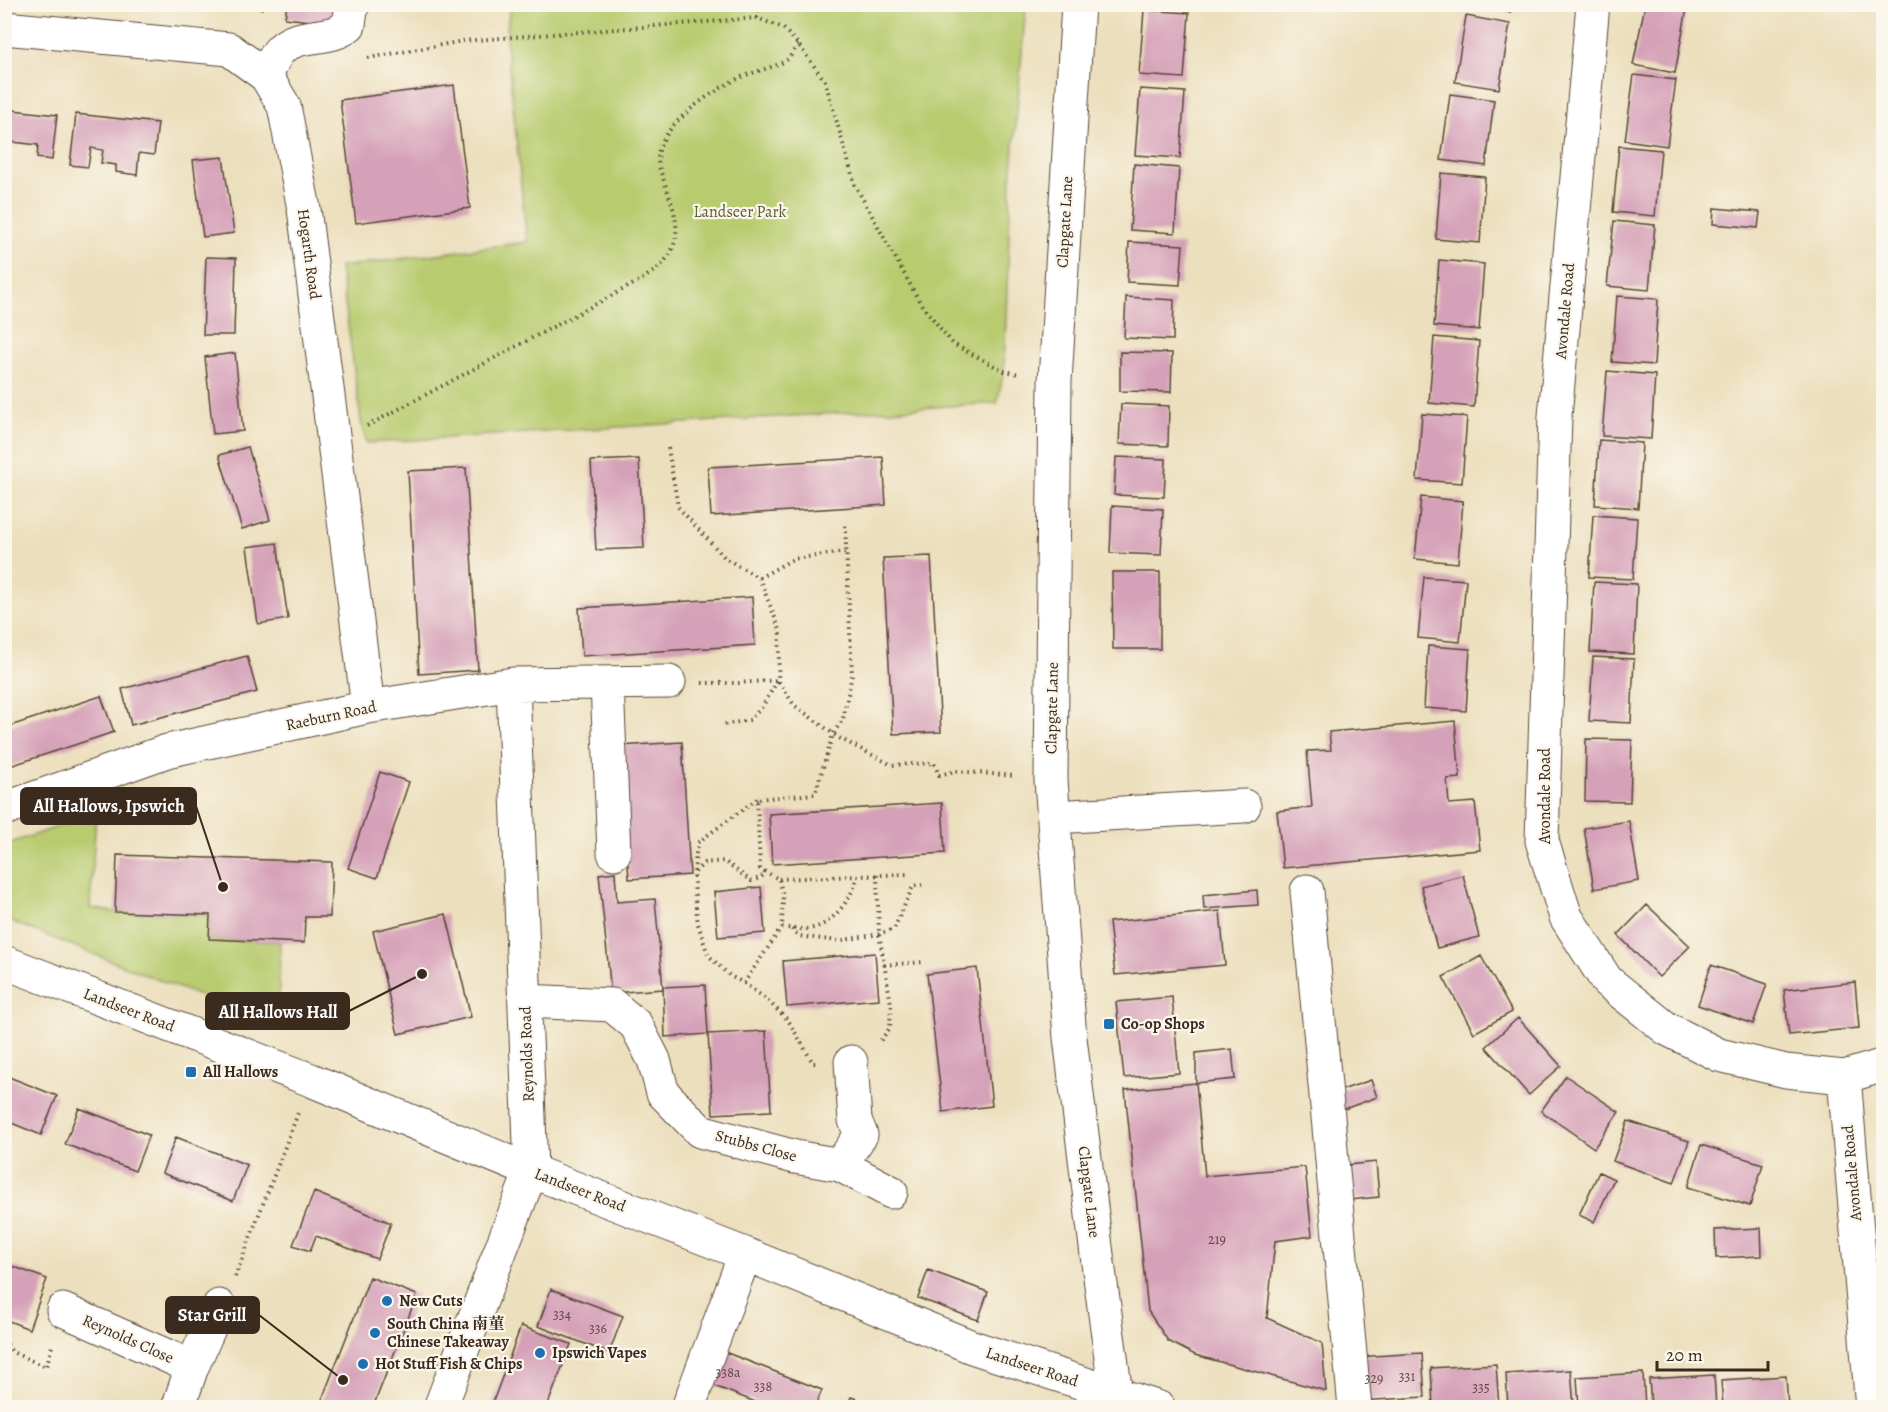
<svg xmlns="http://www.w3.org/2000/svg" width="1888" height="1412" viewBox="0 0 1888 1412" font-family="Alegreya,'Noto Serif SC',serif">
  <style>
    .green { fill: #b8cb6e; stroke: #7a7a46; stroke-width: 1.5 }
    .building { fill: #d5a1b8 }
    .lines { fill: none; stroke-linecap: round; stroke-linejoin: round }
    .minor-casing { stroke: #564536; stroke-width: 35 }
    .path { stroke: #564536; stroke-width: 4; stroke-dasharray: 1.5 4.5; stroke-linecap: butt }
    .minor { stroke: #fff; stroke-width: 33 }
    .poi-dot { fill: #1f6fb2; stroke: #fbf7ec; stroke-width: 2 }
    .labels { text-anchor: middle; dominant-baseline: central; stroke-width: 4.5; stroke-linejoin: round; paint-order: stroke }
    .number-label { font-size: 14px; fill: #624844 }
    .park-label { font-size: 16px; fill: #605a36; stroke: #fbf7ec }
    .street-label { font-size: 16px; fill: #3b2a1e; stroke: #fbf7ec }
    .poi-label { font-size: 16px; font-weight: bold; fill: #3b2a1e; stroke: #fbf7ec; text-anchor: start }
    .leader { fill: none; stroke: #3b2a1e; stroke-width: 2 }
    .callout-dot { fill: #3b2a1e; stroke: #fbf7ec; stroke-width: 2 }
    .callout { fill: #3b2a1e; stroke: #3b2a1e; stroke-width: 2 }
    .callout-label { font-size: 18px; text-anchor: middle; font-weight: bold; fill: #fff }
  </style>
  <rect width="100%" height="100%" fill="#fbf7ec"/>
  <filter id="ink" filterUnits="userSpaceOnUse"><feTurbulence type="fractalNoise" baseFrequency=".0167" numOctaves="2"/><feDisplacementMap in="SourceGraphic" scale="12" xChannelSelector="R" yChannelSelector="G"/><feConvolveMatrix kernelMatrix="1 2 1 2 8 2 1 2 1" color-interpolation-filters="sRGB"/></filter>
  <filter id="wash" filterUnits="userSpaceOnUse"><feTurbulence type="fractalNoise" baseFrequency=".008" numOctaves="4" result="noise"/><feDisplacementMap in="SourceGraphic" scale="24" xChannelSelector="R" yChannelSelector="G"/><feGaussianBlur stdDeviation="1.35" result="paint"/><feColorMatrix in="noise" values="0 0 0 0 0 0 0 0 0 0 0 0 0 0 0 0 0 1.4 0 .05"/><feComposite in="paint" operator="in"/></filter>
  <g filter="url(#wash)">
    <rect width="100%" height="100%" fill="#ecdfbd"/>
    <!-- green -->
    <path class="green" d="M510 5H1026L1011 181 1004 371 997 403 367 443 362 428 340 267 527 242 506 38Z
      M96 814 90 908 115 912 210 915 209 939 280 942 278 1027 5 919 4 845Z"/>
    <g id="blocks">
      <!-- building -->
      <path class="building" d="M235 4H263L262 9Z
        M287 4H339L337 24 285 18Z
        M1473 4H1512L1510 12Z
        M1645 5H1666L1687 8 1675 73 1633 65Z
        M1144 10 1189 13 1184 78 1139 75Z
        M1466 16 1510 24 1499 89 1455 82Z
        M1634 75 1676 80 1667 146 1625 140Z
        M454 85 470 208 356 223 340 100Z
        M1140 89 1185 92 1180 158 1135 155Z
        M1450 94 1494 100 1486 166 1441 160Z
        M4 109 57 115 52 160 37 158 38 145 4 141Z
        M76 114 158 123 154 155 139 153 137 175 116 172V165L101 163 103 150 91 148 88 167 70 165Z
        M1619 146 1661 150 1655 216 1613 212Z
        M223 157 234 233 203 237 193 160Z
        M1134 164 1179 168 1175 233 1130 230Z
        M1441 173 1485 177 1480 243 1436 239Z
        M1714 208 1760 212 1758 228 1713 224Z
        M1614 221 1655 225 1649 290 1607 286Z
        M1129 242 1183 245 1180 285 1127 282Z
        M206 257 236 258 234 335H203Z
        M1439 260 1484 264 1479 330 1434 326Z
        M1617 296 1658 299 1654 365 1612 362Z
        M1126 297 1174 300 1173 340 1124 338Z
        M1434 337 1479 341 1474 407 1429 403Z
        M1120 352 1172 353 1171 392 1120 391Z
        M235 353 243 431 213 434 205 357Z
        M1607 371 1655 375 1651 439 1602 436Z
        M1121 404 1169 406 1168 446 1119 444Z
        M1422 414 1467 417 1462 483 1417 480Z
        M1599 440 1642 443 1638 508 1595 505Z
        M248 447 270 520 242 529 219 455Z
        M883 457 886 505 711 516 708 467Z
        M1116 457 1166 459 1164 497 1114 495Z
        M639 459 644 548 596 550 591 461Z
        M466 468 478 670 419 674 408 471Z
        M1421 497 1463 501 1458 563 1415 559Z
        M1112 506 1163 509 1161 555 1110 553Z
        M1593 515 1637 518 1633 579 1589 577Z
        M277 543 288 619 258 624 247 547Z
        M931 556 941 732 893 734 883 558Z
        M1112 572H1160V649H1113Z
        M1424 577 1466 580 1460 642 1418 638Z
        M1594 582 1637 584 1634 654 1590 652Z
        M752 597 755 645 582 656 579 608Z
        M1428 646 1470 649 1466 711 1424 708Z
        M247 656 257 692 131 725 122 689Z
        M1593 657 1634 659 1631 723 1589 721Z
        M101 696 114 732 4 768V728Z
        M1455 721 1460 778 1447 779 1449 804 1475 802 1480 850 1283 868 1277 811 1312 807 1307 751 1331 750 1329 732Z
        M1586 739 1632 740 1630 802 1585 801Z
        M682 742 690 875 629 879 620 746Z
        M380 772 409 782 377 878 348 868Z
        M942 803 945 853 772 864 769 814Z
        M1629 821 1639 881 1594 889 1584 828Z
        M117 855 332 862 330 917H305L304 943 209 939 210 915 115 912Z
        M615 872 617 902 655 899 663 989 611 993 599 874Z
        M1463 875 1479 937 1437 948 1421 886Z
        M761 887 765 933 718 937 714 892Z
        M1257 890 1258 905 1204 909 1203 895Z
        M1647 905 1690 946 1659 977 1618 935Z
        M1220 911 1225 965 1115 975 1109 922Z
        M446 914 471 1017 398 1034 373 931Z
        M875 953 879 999 787 1007 783 961Z
        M1481 956 1512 1012 1474 1033 1443 977Z
        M1711 965 1767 984 1753 1024 1698 1005Z
        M977 968 992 1106 943 1112 927 974Z
        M1855 982 1859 1028 1789 1035 1784 990Z
        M705 985 708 1034 766 1031 771 1111 713 1114 708 1034 665 1037 663 987Z
        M1172 997 1179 1073 1124 1078 1116 1002Z
        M1518 1018 1561 1066 1529 1095 1486 1047Z
        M1232 1049 1235 1079 1196 1083V1053Z
        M4 1075 57 1096 41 1135 4 1120Z
        M1566 1076 1619 1112 1594 1148 1541 1111Z
        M1371 1080 1377 1097 1339 1111 1333 1093Z
        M1196 1083 1205 1176 1305 1167 1312 1236 1275 1241 1267 1318 1322 1343 1326 1391 1195 1355 1168 1341 1148 1311 1125 1090Z
        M79 1108 149 1135 135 1171 65 1144Z
        M1628 1121 1689 1141 1674 1183 1613 1161Z
        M176 1137 247 1165 233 1201 162 1173Z
        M1701 1145 1763 1164 1750 1206 1688 1187Z
        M1376 1162 1379 1197 1350 1200 1348 1165Z
        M1599 1172 1614 1179 1594 1222 1579 1215Z
        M314 1192 391 1223 377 1259 316 1236 310 1251 293 1245Z
        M1761 1228 1762 1256 1716 1258 1715 1230Z
        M4 1263 47 1279 29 1329 4 1319Z
        M928 1270 988 1292 978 1320 918 1298Z
        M370 1277 417 1295 405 1326 373 1407H319Z
        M551 1289 623 1316 609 1353 538 1326Z
        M521 1326 571 1344 547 1407H491Z
        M717 1349 822 1390 815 1407H768L704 1382Z
        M1422 1353 1425 1397 1359 1401 1356 1357Z
        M1496 1364 1499 1407H1433L1431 1368Z
        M1571 1370 1574 1407H1508L1506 1374Z
        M1643 1373 1645 1407H1579L1577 1377Z
        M1714 1375 1716 1407H1651L1649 1379Z
        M1786 1376 1788 1407H1723L1721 1380Z
        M851 1397 879 1407H847Z"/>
    </g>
  </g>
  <g filter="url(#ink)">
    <use href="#blocks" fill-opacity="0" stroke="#564536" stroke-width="1.5"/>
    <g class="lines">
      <defs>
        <path id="minor" d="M1078 4 1055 381 1051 780 1070 1038 1098 1263 1118 1408
          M1593 4 1555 416 1542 841 1566 917 1607 981 1667 1029 1719 1055 1786 1071 1844 1077 1872 1408
          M4 28 229 49 266 76 284 106 304 209 368 707
          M266 76C270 68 274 56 280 50 298 31 330 42 349 25L352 4
          M607 683 614 853
          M4 809 167 751 368 707 513 684 669 682
          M1054 817 1244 806
          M1307 891 1355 1408
          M4 962 311 1080 531 1171 745 1254 972 1347 1159 1408
          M525 1001 612 1005 636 1025 654 1060 663 1093 700 1131 795 1157 840 1165 861 1135 855 1120 851 1062
          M1844 1077 1884 1065
          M840 1165 891 1192
          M63 1310 192 1367
          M178 1408 192 1367 219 1306
          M440 1408 531 1171 513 684
          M688 1408 745 1254"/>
      </defs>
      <!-- minor casing -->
      <use href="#minor" class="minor-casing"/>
      <!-- path -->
      <path class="path" d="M757 18 759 4
        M368 58 463 41 757 18 783 28 798 44 825 81 855 185 921 304 953 344 1004 371 1020 374
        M367 426 641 280C648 275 657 270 663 263 687 237 673 207 663 178 659 168 656 159 660 147 671 118 714 90 741 77 753 72 780 66 788 59 792 55 795 48 798 44
        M668 448 678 507 725 558 759 578 780 630 778 680 762 707 750 720 722 725
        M759 578 793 559 845 552
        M702 683H739L778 680 794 705 839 738 892 765 934 763 939 775 955 771 1015 776
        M757 799 697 843 694 873 695 899 698 924 708 955 730 976 744 983 782 927 783 896 779 879 760 869 757 799 815 794 833 734 843 719 852 675 845 523
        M695 872 704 863 724 861 751 881 760 878 766 873
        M877 875 879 934 891 1004 890 1028 880 1041
        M779 879 909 874
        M782 927C792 929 809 931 819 926 837 919 854 894 857 876
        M792 929 798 936 838 941 879 934 894 929 913 886 922 885
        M884 965 924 962
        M744 983 767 1000 788 1020 813 1063H817
        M235 1277 298 1113
        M4 1339 12 1352 46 1367 53 1343"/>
      <!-- minor -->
      <use href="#minor" class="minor"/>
    </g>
  </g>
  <!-- markers -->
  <g class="poi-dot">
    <rect x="1103" y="1018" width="12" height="12" rx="3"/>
    <rect x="185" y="1066" width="12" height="12" rx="3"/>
    <circle cx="387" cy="1301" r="6"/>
    <circle cx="375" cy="1333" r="6"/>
    <circle cx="540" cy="1353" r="6"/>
    <circle cx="363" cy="1364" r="6"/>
  </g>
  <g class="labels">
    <!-- number labels -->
    <g class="number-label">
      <text x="1217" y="1239">219</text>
      <text x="562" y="1314">334</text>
      <text x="598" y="1328">336</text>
      <text x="728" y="1372">338a</text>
      <text x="1407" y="1376">331</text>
      <text x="1374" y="1378">329</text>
      <text x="763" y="1386">338</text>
      <text x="1481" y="1387">335</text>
    </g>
    <!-- park labels -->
    <g class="park-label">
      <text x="740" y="212">Landseer Park</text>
    </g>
    <!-- street labels -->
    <g class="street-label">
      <text transform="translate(1065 222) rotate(-87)">Clapgate Lane</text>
      <text transform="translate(309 254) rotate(82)">Hogarth Road</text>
      <text transform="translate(1565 311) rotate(-85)">Avondale Road</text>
      <text transform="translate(1052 708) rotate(-89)">Clapgate Lane</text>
      <text transform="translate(331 716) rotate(-12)">Raeburn Road</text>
      <text transform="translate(1545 796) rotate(-90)">Avondale Road</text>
      <text transform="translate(129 1010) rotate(21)">Landseer Road</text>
      <text transform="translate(527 1054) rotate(-92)">Reynolds Road</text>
      <text transform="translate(756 1146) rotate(15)">Stubbs Close</text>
      <text transform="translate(1852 1173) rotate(-95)">Avondale Road</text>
      <text transform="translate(580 1190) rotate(21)">Landseer Road</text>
      <text transform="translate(1089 1192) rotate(83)">Clapgate Lane</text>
      <text transform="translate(128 1339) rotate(24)">Reynolds Close</text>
      <text transform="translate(1032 1367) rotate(18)">Landseer Road</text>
    </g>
    <!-- poi labels -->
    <g class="poi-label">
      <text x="1121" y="1024">Co-op Shops</text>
      <text x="203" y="1072">All Hallows</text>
      <text x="399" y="1301">New Cuts</text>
      <text x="387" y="1324">South China 南菫<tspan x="387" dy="18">Chinese Takeaway</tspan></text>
      <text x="552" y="1353">Ipswich Vapes</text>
      <text x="375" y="1364">Hot Stuff Fish &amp; Chips</text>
    </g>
  </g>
  <!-- callouts -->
  <path class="leader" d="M223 887L196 806M422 974L349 1011M343 1380L259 1315"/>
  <g class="callout-dot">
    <circle cx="223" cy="887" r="6"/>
    <circle cx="422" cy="974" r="6"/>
    <circle cx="343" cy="1380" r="6"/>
  </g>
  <g class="callout">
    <rect x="21" y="788" width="175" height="36" rx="6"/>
    <rect x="206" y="993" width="143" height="36" rx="6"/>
    <rect x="166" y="1297" width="93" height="36" rx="6"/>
  </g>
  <g class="callout-label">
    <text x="109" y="812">All Hallows, Ipswich</text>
    <text x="278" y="1018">All Hallows Hall</text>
    <text x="212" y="1321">Star Grill</text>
  </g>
  <!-- margin -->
  <rect width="1888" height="1412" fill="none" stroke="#fbf7ec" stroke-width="24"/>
  <!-- scale -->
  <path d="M1657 1361v9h111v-9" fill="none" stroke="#3b2a1e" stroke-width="3"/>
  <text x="1666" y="1361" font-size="18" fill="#3b2a1e" stroke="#fbf7ec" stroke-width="4.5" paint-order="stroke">20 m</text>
</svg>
